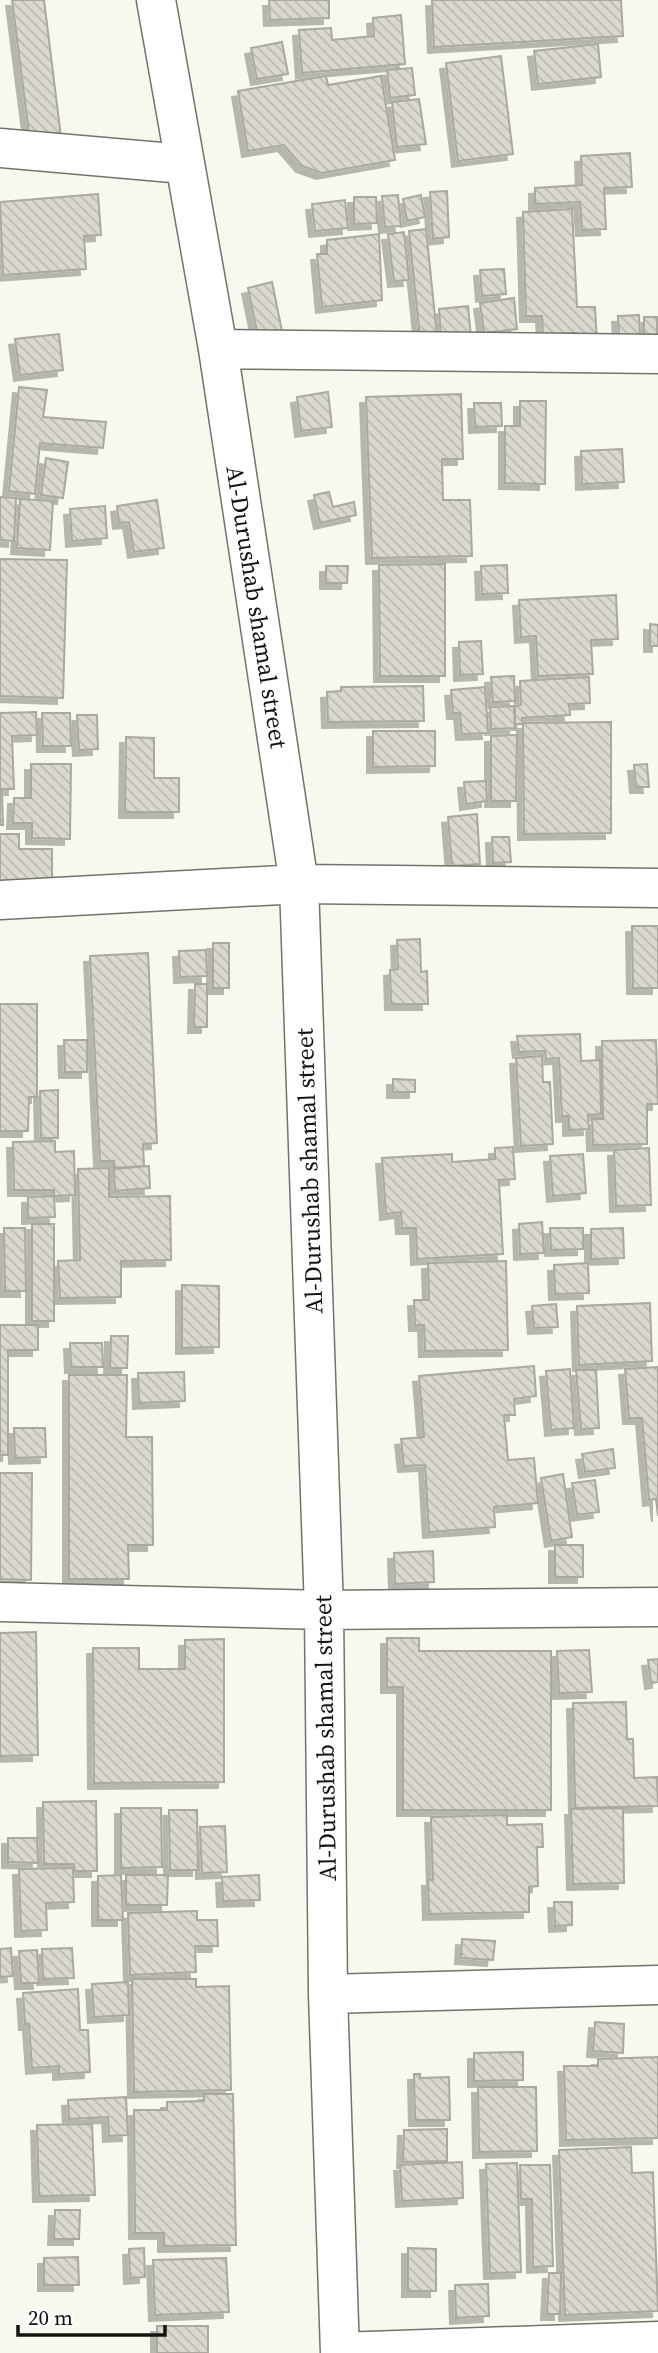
<svg xmlns="http://www.w3.org/2000/svg" width="658" height="2353" viewBox="0 0 658 2353" font-family="'Source Serif 4',serif">
  <style>
    .building { fill: url(#building-back-hatch); stroke: #aaa89f; stroke-width: 2; filter: url(#shadow) }
    .lines { fill: none; stroke-linecap: round; stroke-linejoin: round }
    .minor-casing { stroke: #72746b; stroke-width: 41 }
    .minor { stroke: #fff; stroke-width: 38 }
    .labels { text-anchor: middle; dominant-baseline: central; stroke-width: 5; stroke-linejoin: round; paint-order: stroke }
    .street-label { font-size: 24px; fill: #141411; stroke: #fff }
  </style>
  <defs>
    <pattern id="building-back-hatch" width="6" height="6" patternUnits="userSpaceOnUse" patternTransform="scale(1.75)"><rect width="6" height="6" fill="#dbd9cf"/><path d="M-1 5l2 2M0 0l6 6M5-1l2 2" fill="none" stroke="#bbb9b1"/></pattern>
    <filter id="shadow"><feDropShadow dx="-6" dy="6" stdDeviation="0" flood-color="#0004"/></filter>
  </defs>
  <rect width="100%" height="100%" fill="#f7f9ef"/>
  <!-- building -->
  <path class="building" d="M12 0H44L61 137 30 141Z
    M269 0H329V18L270 20Z
    M432 0H621L623 36 434 47Z
    M401 15 405 64 302 73 299 30 331 28 332 40 374 36 373 18Z
    M282 42 288 74 257 79 251 48Z
    M598 44 601 77 538 84 534 51Z
    M501 56 513 154 458 161 446 63Z
    M412 68 415 95 390 98 387 70Z
    M326 76 328 85 381 76 395 160 322 173 302 166 284 145 248 151 238 91Z
    M419 99 426 144 397 147 392 102Z
    M630 153 632 187 604 188 606 229 582 230 580 202 535 204V188L582 185 581 156Z
    M447 191 449 237 433 239 430 192Z
    M98 194 101 235 84 236 86 269 3 275 0 202Z
    M398 195 401 226 385 227 382 196Z
    M421 195 425 217 407 221 403 199Z
    M354 197H376L377 223 354 224Z
    M345 200 348 228 315 231 312 204Z
    M572 209 577 307H595L597 342 578 343 577 333 543 334 542 316H526L523 212Z
    M426 229 437 336 420 338 409 231Z
    M404 232 409 280 394 281 388 234Z
    M379 234 382 300 322 307 317 254H327V240Z
    M504 269 506 294 482 296 480 270Z
    M272 282 282 331 258 336 248 288Z
    M514 298 517 329 484 333 480 303Z
    M468 306 471 336 441 339 439 309Z
    M639 315 640 337H619L618 316Z
    M644 317H657V340H644Z
    M59 334 63 370 20 375 15 339Z
    M19 387 47 390 43 417 106 422 103 448 40 443 35 494 9 491Z
    M328 392 332 427 301 431 297 397Z
    M461 394 463 459H442L443 500H470L472 556 372 558 366 397Z
    M520 401H546L545 484 505 483V426H520Z
    M474 403H501L502 426 475 427Z
    M622 449 624 482 582 484 581 451Z
    M46 458 68 462 63 498 41 495Z
    M329 492 333 507 354 502 356 515 320 523 314 495Z
    M0 497 16 498 14 541 0 540Z
    M20 499 53 501 50 550 17 548Z
    M157 500 164 548 134 552 129 522 119 523 117 506Z
    M105 506 107 538 72 541 70 509Z
    M0 559 67 560 63 698 0 696Z
    M445 564V676H380L379 565Z
    M507 565 508 593 482 594 481 566Z
    M326 566H348L347 583H326Z
    M616 595 618 639 591 640 593 674 538 676 536 636 521 637 519 600Z
    M650 624 658 625V646H650Z
    M481 641 483 674 460 675 459 642Z
    M514 676 515 701 493 702 491 677Z
    M589 677 590 703 569 704 570 715 522 718 523 724H515V706L521 705 520 681Z
    M423 686 424 721 328 722 327 692 341 691V687Z
    M485 687 488 733 462 734 460 713H453L451 690Z
    M514 706 515 728 491 729 490 707Z
    M36 712 37 735 12 736 14 789H2L3 825H0V713Z
    M42 713H70L71 746H43Z
    M77 715H97L98 749 79 750Z
    M611 722V833L524 834 523 723Z
    M373 731H435V766L373 767Z
    M517 735 516 801H491V736Z
    M126 737 154 738V778H179V812H125Z
    M31 764H71L70 839 32 838V823H13L14 798H31Z
    M647 764 649 787H636L634 765Z
    M486 781 487 801 466 804 464 782Z
    M477 814 480 864 452 866 448 817Z
    M0 834H19V849H52V884H0Z
    M492 837H509L511 862 493 863Z
    M632 926H658V988H633Z
    M420 939 421 972 427 971 428 1004H391L390 970 398 969 397 940Z
    M213 943H229V988H213Z
    M206 950 207 976 180 977 179 951Z
    M148 953 157 1143 143 1144 144 1166 114 1168V1161H100L90 956Z
    M195 984H207V1027H194Z
    M0 1004H37V1097H29L28 1131H0Z
    M580 1034 581 1061 600 1060 601 1114 588 1115 589 1129 569 1130V1116H562L559 1058 546 1059 545 1051 519 1052 517 1036Z
    M64 1040H87V1072H65Z
    M656 1040 658 1104H647V1144L593 1145 592 1119H603L602 1041Z
    M542 1056 543 1082H550L553 1144 521 1146 516 1058Z
    M393 1079 415 1080V1092H393Z
    M58 1090V1138H41L40 1091Z
    M55 1141V1152L74 1151 75 1195 54 1196V1190H14L13 1142Z
    M513 1147 515 1179 499 1180 503 1254 417 1259 416 1228H402L401 1212 386 1214 382 1158 452 1154V1162L495 1159V1148Z
    M649 1148 651 1205 616 1206 614 1150Z
    M583 1154 586 1193 553 1196 550 1156Z
    M149 1166 150 1188 115 1191 114 1169Z
    M109 1168V1197L170 1196 171 1260 121 1261V1297L60 1298 58 1261 80 1260 78 1169Z
    M54 1196 55 1217 28 1218V1197Z
    M542 1222 544 1253 520 1254 519 1224Z
    M32 1224H54V1321H32Z
    M4 1228H25L26 1291H5Z
    M550 1228H583V1249L551 1250Z
    M623 1228 624 1258 591 1259V1229Z
    M506 1261 508 1350 425 1351 424 1325H415L414 1300H429L428 1263Z
    M588 1263 589 1293 555 1294 554 1265Z
    M182 1285 219 1286V1347L182 1348Z
    M650 1303 652 1361 579 1365 577 1306Z
    M556 1304 558 1327 534 1328 532 1306Z
    M0 1325H38V1350H8V1455H0Z
    M111 1336H128L127 1368H110Z
    M70 1343H102L103 1367H71Z
    M534 1366 536 1396 514 1399 515 1415H504L508 1460 534 1458 538 1503 494 1507 495 1527 429 1532 425 1465 404 1466 401 1439 424 1437 419 1376Z
    M658 1367V1516L656 1499 649 1500 642 1418H629L625 1369Z
    M570 1369 574 1428 551 1430 546 1371Z
    M576 1370H596L599 1428 581 1429Z
    M184 1372 185 1401 139 1403 138 1373Z
    M69 1375H127L126 1437H152L153 1545H128L129 1579H69Z
    M14 1428H45L46 1457 15 1458Z
    M613 1449 615 1468 585 1472 582 1454Z
    M0 1473H32L31 1580 0 1579Z
    M563 1474 572 1537 551 1541 541 1478Z
    M595 1480 599 1512 577 1515 572 1483Z
    M555 1545H583V1577H555Z
    M433 1551 434 1582 395 1584 394 1553Z
    M36 1632 38 1755 0 1756V1633Z
    M387 1638H419V1651H551V1810H403V1687H387Z
    M224 1639V1782L94 1783 93 1648H139V1669H185V1640Z
    M589 1650 592 1692 559 1693 557 1651Z
    M658 1659V1682L651 1683 648 1660Z
    M626 1702 627 1739H633L634 1778 657 1777 658 1806 575 1808 573 1703Z
    M96 1801 97 1871H75L74 1864H44L43 1802Z
    M121 1808H161L162 1867 121 1868Z
    M623 1808 624 1883 573 1884 571 1809Z
    M169 1810H197L198 1870H170Z
    M507 1815V1825L542 1824 543 1847H537L538 1886 529 1887V1912L429 1914 428 1880H433L431 1817Z
    M225 1826 227 1872 202 1873 200 1827Z
    M8 1838H37L38 1863 8 1862Z
    M73 1868 74 1902 46 1903 47 1930 21 1931 19 1869Z
    M121 1875 123 1920H98V1876Z
    M126 1875H168L167 1905H126Z
    M259 1875 260 1900 223 1901 222 1877Z
    M554 1902H572V1925L555 1926Z
    M197 1911V1920H217L218 1946H195L196 1972 130 1975 128 1913Z
    M462 1939 495 1941 493 1960 461 1958Z
    M11 1948 13 1976 0 1977V1949Z
    M72 1948 74 1978 43 1979 42 1949Z
    M37 1950 39 1983H21L19 1951Z
    M132 1979H196V1987L229 1986 231 2090 134 2092Z
    M128 1982 129 2015 94 2017 92 1984Z
    M78 1989 80 2030H88L90 2072 59 2074V2066L32 2068 29 2024H25L23 1993Z
    M595 2022 624 2024 623 2053 593 2051Z
    M523 2052V2080L474 2081V2053Z
    M658 2057V2138L566 2140 564 2066H598V2059Z
    M414 2074H420V2078L449 2077 450 2120H415Z
    M478 2087H536L537 2151 479 2152Z
    M204 2094H233L236 2245 164 2246V2233H135L134 2110H167V2102L204 2101Z
    M126 2097 128 2135 109 2136 108 2117 69 2119 68 2100Z
    M92 2124 95 2195 39 2196 37 2125Z
    M447 2129V2161L403 2162 404 2130Z
    M631 2147 632 2173 653 2172 658 2311 565 2315 559 2150Z
    M462 2162 463 2198 402 2201 400 2165Z
    M517 2163 521 2272 490 2273 486 2164Z
    M520 2165H550L553 2266 533 2267 532 2199H521Z
    M55 2210H80L79 2239H54Z
    M144 2248 145 2277 130 2278 129 2249Z
    M408 2248 436 2249V2291H408Z
    M78 2257 79 2285H44V2258Z
    M226 2258 229 2312 155 2315 153 2260Z
    M549 2273H561L560 2314H547Z
    M488 2284 489 2316 456 2318 455 2285Z
    M157 2326H208V2353H157Z"/>
  <g class="lines">
    <defs>
      <path id="minor" d="M156 0 218 349 299 884 324 1610 328 1994 340 2353
        M0 148 184 164
        M218 349 658 354
        M0 900 299 884 658 888
        M0 1602 324 1610 658 1607
        M328 1994 658 1985
        M340 2352 658 2341"/>
    </defs>
    <!-- minor casing -->
    <use href="#minor" class="minor-casing"/>
    <!-- minor -->
    <use href="#minor" class="minor"/>
  </g>
  <g class="labels">
    <!-- street labels -->
    <g class="street-label">
      <text transform="translate(257 607) rotate(81)">Al-Durushab shamal street</text>
      <text transform="translate(309 1171) rotate(-92)">Al-Durushab shamal street</text>
      <text transform="translate(325 1738) rotate(-91)">Al-Durushab shamal street</text>
    </g>
  </g>
  <!-- scale -->
  <path d="M18 2325v10h147v-10" fill="none" stroke="#141411" stroke-width="3.5"/>
  <text x="28" y="2325" font-size="21" fill="#141411" stroke="#ffffff" stroke-width="5" paint-order="stroke">20 m</text>
</svg>
